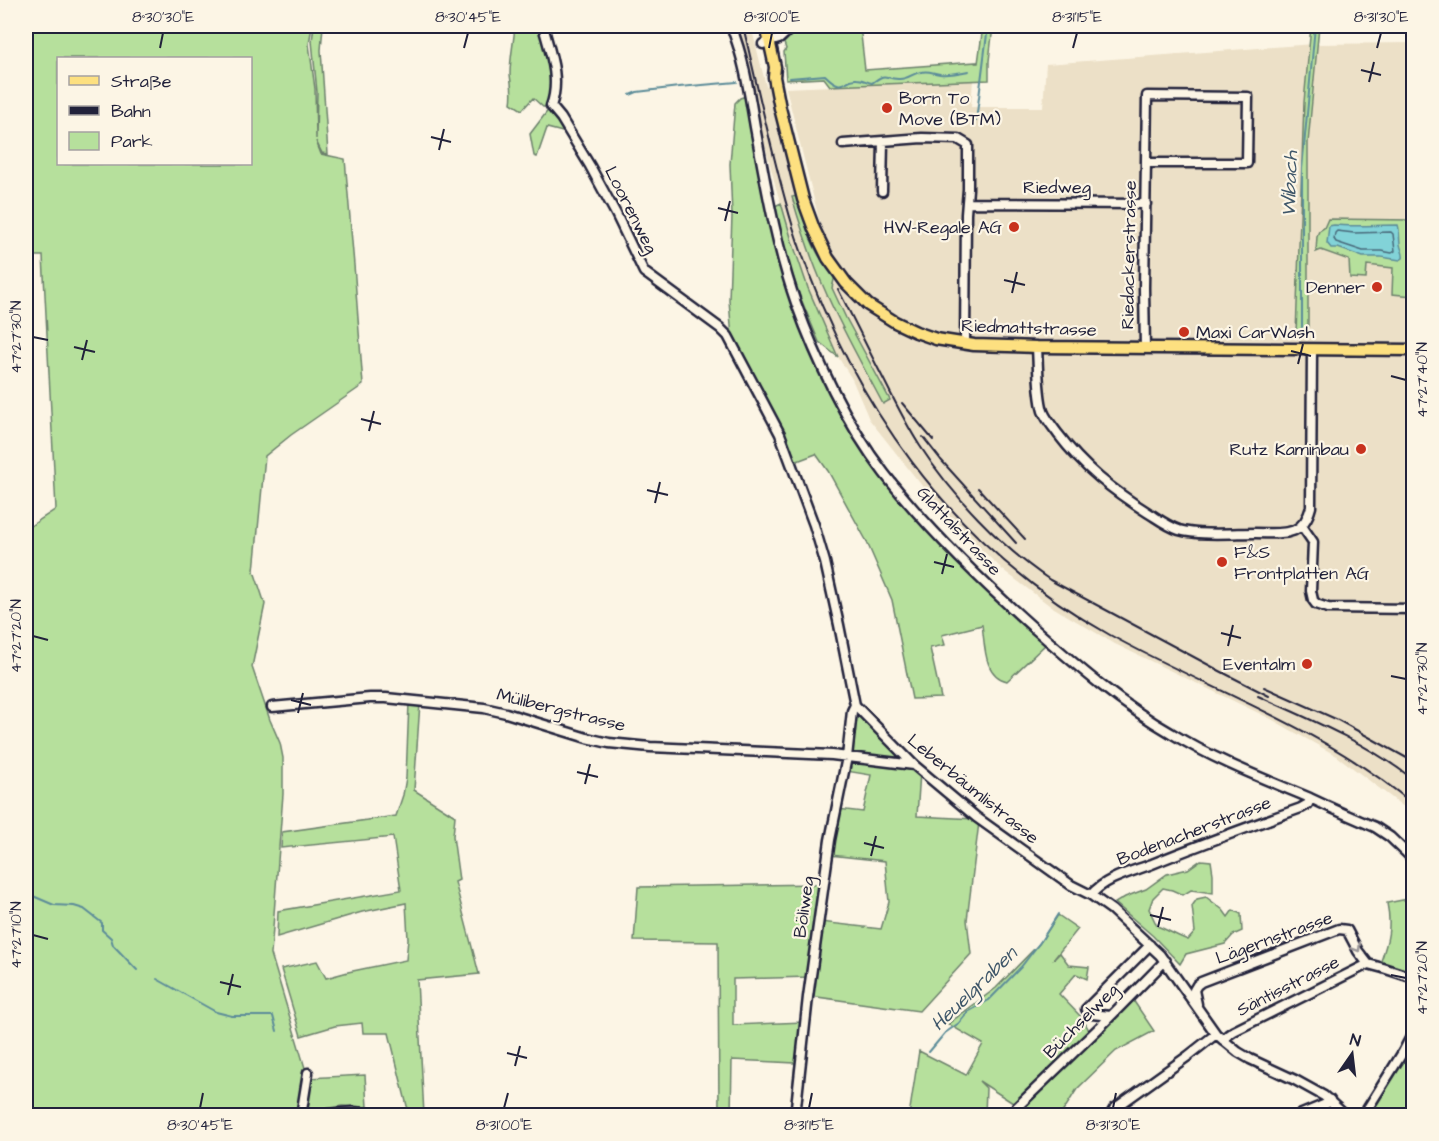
<svg xmlns="http://www.w3.org/2000/svg" width="1439" height="1141" viewBox="0 0 1439 1141" font-family="'Architects Daughter',sans-serif">
  <style>
    .built { fill: #ece0c7 }
    .green { fill: #b6e09c; stroke: #6c816c; stroke-width: 1.5; fill-rule: evenodd }
    .water { fill: #82d3d8; stroke: #5c8c99; stroke-width: 1.5 }
    .lines { fill: none; stroke-linecap: round; stroke-linejoin: round }
    .shore { stroke: #48697a; stroke-width: 1.5 }
    .stream { stroke: #5c8c99; stroke-width: 2 }
    .minor-casing { stroke: #22223b; stroke-width: 13 }
    .major-casing { stroke: #22223b; stroke-width: 15 }
    .minor { stroke: #fcf5e5; stroke-width: 8 }
    .major { stroke: #fde080; stroke-width: 10 }
    .rail { stroke: #22223b; stroke-width: 2 }
    .oneway { stroke: #9a9698 }
    .ticks { fill: none; stroke: #22223b; stroke-width: 2 }
    .poi-dot { fill: #c8321e; stroke: #fcf5e5; stroke-width: 2 }
    .labels { text-anchor: middle; dominant-baseline: central; stroke-width: 4.5; stroke-linejoin: round; paint-order: stroke }
    .poi-label { font-size: 18px; fill: #22223b; stroke: #fcf5e5; text-anchor: end }
    .street-label { font-size: 18px; fill: #22223b; stroke: #fcf5e5 }
    .water-label { font-size: 20px; font-style: italic; fill: #3f576a; stroke: #fcf5e5 }
    .neatline { fill: none; stroke: #22223b; stroke-width: 2 }
    .ticks-label { font-size: 15px; text-anchor: middle; fill: #22223b }
  </style>
  <rect width="100%" height="100%" fill="#fcf5e5"/>
  <filter id="ink" filterUnits="userSpaceOnUse"><feTurbulence type="fractalNoise" baseFrequency=".0167" numOctaves="2"/><feDisplacementMap in="SourceGraphic" scale="12" xChannelSelector="R" yChannelSelector="G"/><feConvolveMatrix kernelMatrix="1 2 1 2 8 2 1 2 1" color-interpolation-filters="sRGB"/></filter>
  <g filter="url(#ink)">
    <!-- built -->
    <path class="built" d="M737 26H751L766 86 768 85 794 192 805 232 817 259 835 283 786 88 973 80 971 107H1043L1046 64 1314 44 1413 43V814L1337 756 1271 719 1115 644 1049 605 1003 570 946 516 869 419 852 379 838 357 808 288 792 241 776 188 762 133 748 64Z"/>
    <!-- green -->
    <path class="green" d="M26 26H312L309 44 315 89 316 139 317 92 312 41 314 26H323L321 50 328 154 322 153 316 141 321 154 345 159 354 265 363 385 291 435 265 456 254 571 265 604 252 667 270 720 280 743 283 758V794L271 954 308 1078 365 1075 367 1107 342 1106 313 1111 301 1102 298 1113 289 1114V1116H28L26 1109V529L56 509 43 256H26ZM58 58H250V164H58Z
      M515 26H542L555 76 549 107H543L533 98 522 110 511 103C513 92 511 84 510 74 510 58 514 41 515 26Z
      M801 26H860L865 70 977 62 976 63H978L983 26H993L989 61V80L830 86 824 78 786 80 784 52 786 49 784 43Z
      M1311 26H1319L1308 143V335L1296 334 1304 102Z
      M746 96 750 115 748 118 766 210 776 250 832 400 853 437 855 436 881 474 1046 644 1007 681C983 676 985 643 982 625L942 635 945 645 930 648 941 698 912 699 892 600 866 540 828 471 816 454 792 463 732 338 729 300 732 216 730 164 735 103 740 98Z
      M549 109 570 134 547 128 537 157 534 156 530 134Z
      M797 196C807 228 811 252 835 276L832 288 846 318 890 400 883 404C863 366 841 328 824 288 811 259 801 228 792 197Z
      M781 203 792 241 808 288 838 357 819 342 801 299 784 251 775 206Z
      M1328 219 1413 220V296L1392 294 1393 268 1367 265 1366 279 1350 278 1349 260 1321 250 1316 252 1317 236 1319 231 1324 228Z
      M409 703H420L414 790 455 816 453 836 459 880 455 882 479 974 417 980 424 1115 409 1114 389 1033H363L362 1023 335 1026 301 1036 281 969 317 961 326 978 348 972 406 960 408 939 406 903 362 912 277 937 278 911 401 890 393 837 281 848 282 832 396 816 403 795 406 778Z
      M855 707 920 772 917 816 975 819 979 822 967 920 971 954 919 1011 810 996 821 922 881 929 889 902 885 861 830 855 838 809 863 812 871 775 846 771Z
      M1201 860 1211 861 1213 874V893L1191 890 1183 895 1172 890 1163 888 1153 898 1149 909 1157 926C1168 930 1177 936 1188 940L1195 932 1192 906 1197 899 1206 897 1223 910 1228 917 1233 910 1241 914 1242 931 1233 935 1225 944 1186 954 1180 964 1153 936 1115 903 1125 897 1146 889 1167 874 1188 869Z
      M821 884 809 977 733 979V1025L804 1022 794 1115H790L795 1063 732 1060 731 1115H719L718 942 634 941 638 887Z
      M1413 898V975L1380 964C1388 941 1392 927 1387 903Z
      M1058 915 1078 929 1053 960 1060 953 1069 965 1089 967 1087 979 1076 974 1059 994 1083 1019 1092 1036 1131 997 1154 1031 1116 1051 1077 1089 1062 1113 1016 1114V1105L979 1081 986 1088 985 1115 909 1116 919 1051 966 1075 983 1044 948 1024 996 988 1039 944Z
      M1413 1038V1115L1369 1116 1403 1058Z"/>
    <!-- water -->
    <path class="water" d="M1334 225C1355 227 1376 225 1398 225 1400 231 1399 238 1400 244 1401 250 1404 253 1403 258L1400 260 1381 257H1363L1338 248H1331L1327 243 1329 226Z"/>
    <g class="lines">
      <!-- shore -->
      <path class="shore" d="M1337 231 1354 233 1391 232 1393 234 1395 251 1392 253 1381 251H1363L1336 242 1334 239 1335 233Z"/>
      <!-- stream -->
      <path class="stream" d="M790 78 825 75C845 95 844 77 857 79 862 79 867 82 872 83 887 72 883 78 898 79 907 80 913 73 921 72 928 70 933 73 940 74 950 75 959 73 969 71
        M630 95 637 92 679 87 737 82
        M976 121 988 26
        M1302 328V169L1315 26
        M26 893 54 905 74 906 84 909 102 923V930L111 938 113 945 137 970
        M157 979 216 1012 232 1016H273L277 1031
        M929 1052 945 1033 959 1023 968 1012 989 1000 1021 967 1041 941 1058 914"/>
      <defs>
        <path id="minor" d="M543 26C550 52 561 79 551 106L561 118 590 166 616 214 644 272 720 328 728 336 780 434 814 525 825 562 839 625 855 705 914 765 976 817 1071 885 1091 895 1112 910 1160 955 1216 1034 1238 1052 1250 1059 1295 1080 1324 1096 1346 1116
          M731 26C744 58 749 92 755 127 766 186 776 246 796 303 816 359 847 425 884 473 928 530 982 582 1036 630 1078 667 1122 705 1171 733 1215 760 1262 778 1310 798 1331 808 1353 818 1375 827L1390 837 1414 860
          M763 44 779 39 793 26
          M843 144 922 138 958 139 968 145V189L966 214 965 344
          M882 191 883 141
          M968 203 1146 204
          M1037 347C1038 365 1038 394 1043 411 1046 419 1053 427 1058 434 1083 467 1112 490 1147 512 1157 518 1167 526 1179 530 1200 536 1234 533 1256 533 1282 533 1303 538 1311 507L1312 349
          M1145 348 1144 288 1147 96 1248 97 1247 163H1147
          M1302 526 1313 542 1311 591 1313 600 1316 604 1328 608 1414 609
          M272 707 370 698H386L484 708 506 713 587 738 609 743 650 747 832 755 914 765
          M1091 895C1105 878 1131 872 1152 864 1201 844 1251 826 1301 808L1308 804 1310 799
          M1368 964 1383 968 1414 978
          M1197 1004 1194 990 1197 985 1201 982 1339 929 1347 930 1358 951 1368 964
          M1110 1016 1092 1014 1086 1009 1150 945
          M1223 1040 1228 1035 1234 1031 1368 964
          M301 1116 308 1073
          M306 1116 353 1112 401 1116
          M795 1116 808 997 830 840 847 757 852 711 855 705
          M1013 1116 1017 1107 1100 1027 1165 961
          M1110 1116 1114 1109 1188 1056 1216 1034
          M1297 1116 1326 1104 1330 1100
          M1363 1116 1403 1052 1414 1031"/>
        <path id="major" d="M766 26 775 67 774 77 780 108 803 199 814 229 828 258 846 283 868 305 895 322 916 332 936 339 974 345 1037 347 1414 350"/>
      </defs>
      <!-- minor casing -->
      <use href="#minor" class="minor-casing"/>
      <!-- major casing -->
      <use href="#major" class="major-casing"/>
      <!-- minor -->
      <use href="#minor" class="minor"/>
      <!-- major -->
      <use href="#major" class="major"/>
      <!-- rail -->
      <path class="rail" d="M743 26C759 93 773 161 793 227 847 398 951 547 1110 635 1213 692 1322 727 1414 805
        M838 289C854 320 869 351 885 382 896 404 907 426 920 446 951 494 1002 548 1050 580L1220 671 1269 696
        M902 403 933 440
        M923 437 941 460 1016 543
        M978 488 1025 539
        M1264 687 1338 720 1414 762
        M1258 696C1312 720 1367 743 1414 780"/>
    </g>
    <!-- one-way arrows -->
    <defs><path id="oneway-chevron" d="M-2-3.5L2.5 0L-2 3.5" fill="none" stroke-width="1.6" stroke-linecap="round" stroke-linejoin="round" transform="scale(1.5)"/></defs>
    <use class="oneway" href="#oneway-chevron" transform="translate(1357 948) rotate(59)"/>
  </g>
  <!-- ticks -->
  <path class="ticks" d="M160 48 163 33M464 48 468 33M769 48 772 33M1073 48 1077 33M1377 48 1381 33M1361 70 1381 75M1369 82 1374 62M431 137 451 142M439 150 444 129M718 208 738 213M725 221 730 201M1004 280 1025 285M1012 293 1017 272M33 337 48 340M74 347 95 352M1291 351 1311 356M82 360 87 340M1298 364 1303 344M1391 376 1406 380M361 419 381 424M369 431 374 411M647 490 668 495M655 503 660 482M934 562 954 567M942 574 947 554M1221 633 1241 638M33 636 48 640M1228 646 1233 625M1391 676 1406 679M291 700 311 705M298 713 303 693M577 772 598 777M585 784 590 764M864 843 884 848M871 856 876 836M1150 915 1171 920M1158 927 1163 907M33 935 48 939M1391 975 1406 978M220 982 241 987M228 995 233 974M507 1053 527 1058M515 1066 520 1046M200 1108 203 1093M504 1108 508 1093M809 1108 812 1093M1113 1108 1116 1093"/>
  <!-- markers -->
  <g class="poi-dot">
    <circle cx="887" cy="108" r="6"/>
    <circle cx="1014" cy="227" r="6"/>
    <circle cx="1377" cy="287" r="6"/>
    <circle cx="1184" cy="332" r="6"/>
    <circle cx="1361" cy="449" r="6"/>
    <circle cx="1222" cy="562" r="6"/>
    <circle cx="1307" cy="664" r="6"/>
  </g>
  <g class="labels">
    <!-- poi labels -->
    <g class="poi-label">
      <text x="899" y="98" text-anchor="start">Born To<tspan x="899" dy="21">Move (BTM)</tspan></text>
      <text x="1002" y="227">HW-Regale AG</text>
      <text x="1365" y="287">Denner</text>
      <text x="1196" y="332" text-anchor="start">Maxi CarWash</text>
      <text x="1349" y="449">Rutz Kaminbau</text>
      <text x="1234" y="552" text-anchor="start">F&amp;S<tspan x="1234" dy="21">Frontplatten AG</tspan></text>
      <text x="1295" y="664">Eventalm</text>
    </g>
    <!-- street labels -->
    <g class="street-label">
      <text x="1057" y="187">Riedweg</text>
      <text transform="translate(631 210) rotate(63)">Loorenweg</text>
      <text transform="translate(1129 255) rotate(-89)">Riedackerstrasse</text>
      <text transform="translate(1029 328) rotate(2)">Riedmattstrasse</text>
      <text transform="translate(959 531) rotate(47)">Glattalstrasse</text>
      <text transform="translate(561 710) rotate(14)">Mülibergstrasse</text>
      <text transform="translate(973 789) rotate(39)">Leberbäumlistrasse</text>
      <text transform="translate(1194 831) rotate(-21)">Bodenacherstrasse</text>
      <text transform="translate(804 907) rotate(-82)">Böliweg</text>
      <text transform="translate(1274 938) rotate(-20)">Lägernstrasse</text>
      <text transform="translate(1288 986) rotate(-27)">Säntisstrasse</text>
      <text transform="translate(1081 1021) rotate(-45)">Büchselweg</text>
    </g>
    <!-- water labels -->
    <g class="water-label">
      <text transform="translate(1290 184) rotate(-88)">Wibach</text>
      <text transform="translate(974 989) rotate(-44)">Heuelgraben</text>
    </g>
  </g>
  <!-- margin -->
  <rect width="1439" height="1141" fill="none" stroke="#fcf5e5" stroke-width="66"/>
  <!-- legend -->
  <rect x="57" y="57" width="195" height="108" fill="#fcf5e5" stroke="#a5a1a1" stroke-width="1.5"/>
  <rect x="69" y="76" width="30" height="9" fill="#fde080" stroke="#a5a1a1" stroke-width="1.5"/>
  <text x="111" y="87" font-size="18" fill="#22223b">Straße</text>
  <rect x="69" y="106" width="30" height="9" fill="#22223b" stroke="#a5a1a1" stroke-width="1.5"/>
  <text x="111" y="117" font-size="18" fill="#22223b">Bahn</text>
  <rect x="69" y="132" width="30" height="18" fill="#b6e09c" stroke="#a5a1a1" stroke-width="1.5"/>
  <text x="111" y="147" font-size="18" fill="#22223b">Park</text>
  <!-- north arrow -->
  <g transform="translate(1352 1054) rotate(14)" stroke="#fcf5e5" stroke-width="4.5" paint-order="stroke">
  <path d="M0-4.5L10 22L0 15L-10 22Z" fill="#22223b"/>
  <text y="-9" font-size="16" font-weight="bold" text-anchor="middle" fill="#22223b">N</text>
  </g>
  <rect x="33" y="33" width="1373" height="1075" class="neatline"/>
  <g class="ticks-label">
    <text x="163" y="22">8°30'30"E</text>
    <text x="468" y="22">8°30'45"E</text>
    <text x="772" y="22">8°31'00"E</text>
    <text x="1077" y="22">8°31'15"E</text>
    <text x="1381" y="22">8°31'30"E</text>
    <text transform="translate(16 337) rotate(-90)" y="5">47°27'30"N</text>
    <text transform="translate(1422 380) rotate(-90)" y="5">47°27'40"N</text>
    <text transform="translate(16 636) rotate(-90)" y="5">47°27'20"N</text>
    <text transform="translate(1422 679) rotate(-90)" y="5">47°27'30"N</text>
    <text transform="translate(16 935) rotate(-90)" y="5">47°27'10"N</text>
    <text transform="translate(1422 978) rotate(-90)" y="5">47°27'20"N</text>
    <text x="200" y="1130">8°30'45"E</text>
    <text x="504" y="1130">8°31'00"E</text>
    <text x="809" y="1130">8°31'15"E</text>
    <text x="1113" y="1130">8°31'30"E</text>
  </g>
</svg>
